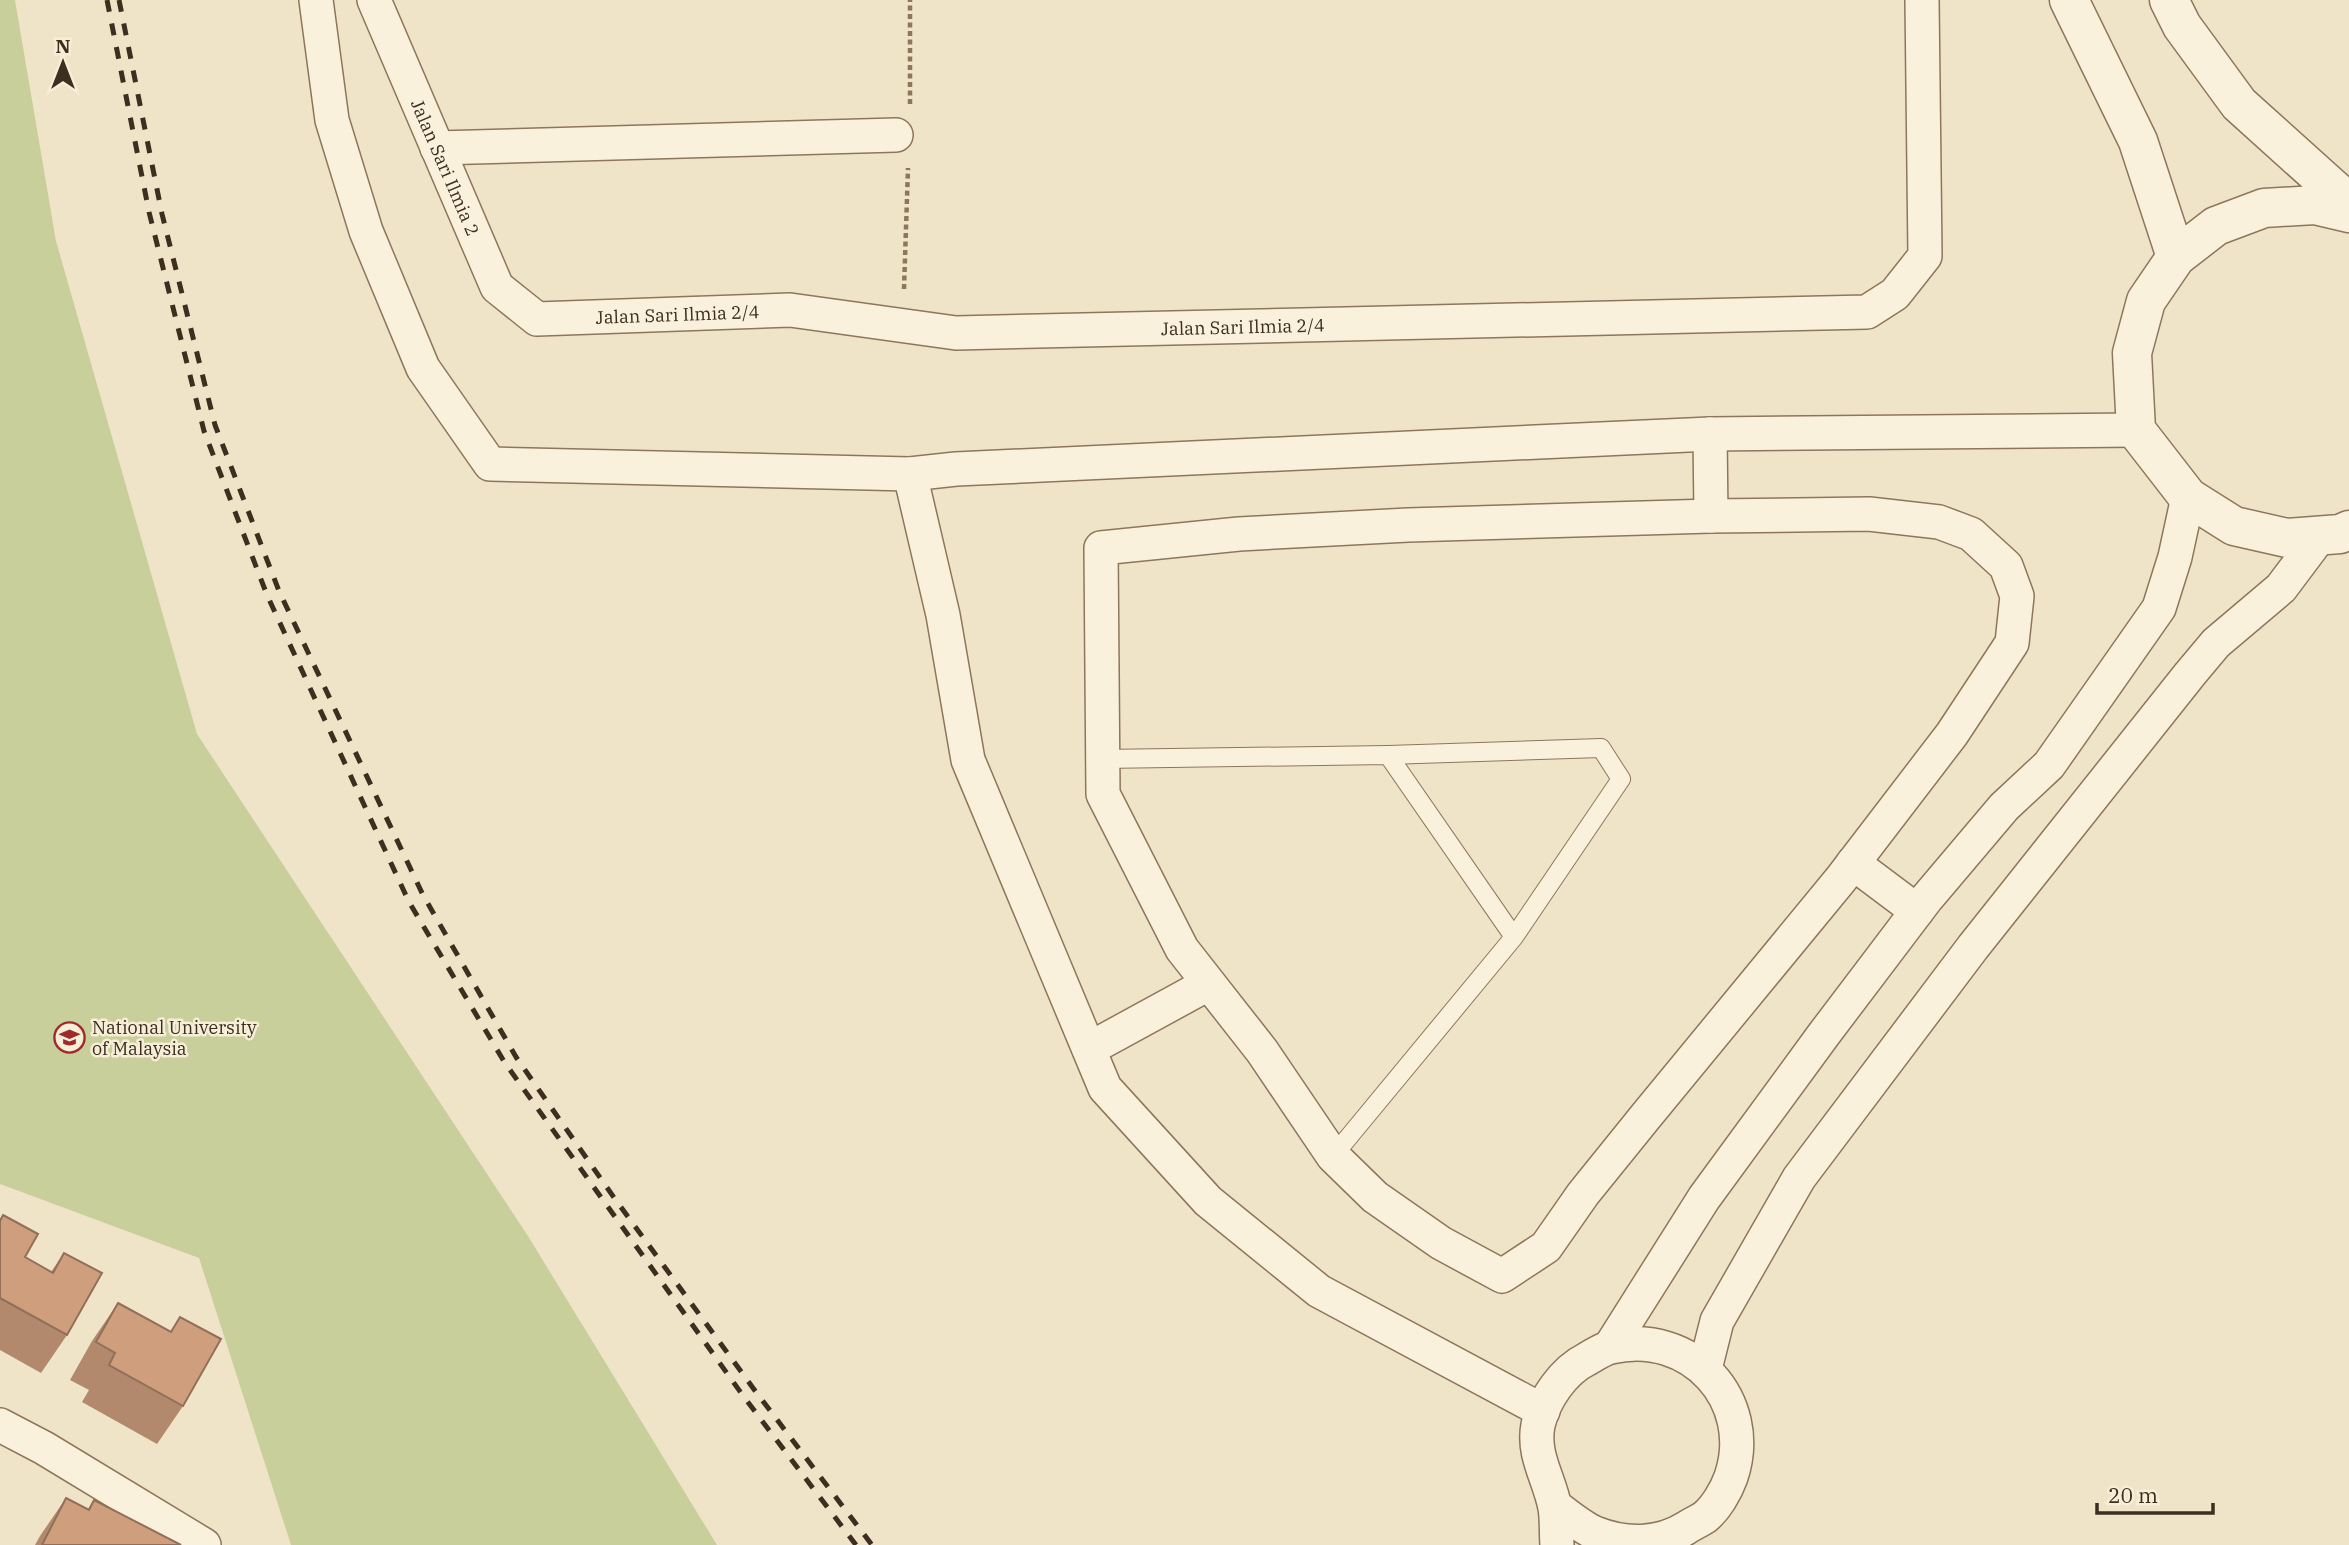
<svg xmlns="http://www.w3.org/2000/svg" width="2349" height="1545" viewBox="0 0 2349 1545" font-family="'IBM Plex Serif',serif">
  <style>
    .green { fill: #c9cf9b }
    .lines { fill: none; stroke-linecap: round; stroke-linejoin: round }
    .service-casing { stroke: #8d765c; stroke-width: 20 }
    .minor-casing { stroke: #8d765c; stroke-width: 36 }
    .tertiary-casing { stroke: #8d765c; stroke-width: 41 }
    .path { stroke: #8d765c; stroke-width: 4.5; stroke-dasharray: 5 3.5; stroke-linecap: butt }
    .service { stroke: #faf1dc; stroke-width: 18 }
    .minor { stroke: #faf1dc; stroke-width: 33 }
    .tertiary { stroke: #faf1dc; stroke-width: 38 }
    .rail { stroke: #3d2e20; stroke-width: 5; stroke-dasharray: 12 12; stroke-linecap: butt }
    .wall { fill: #b2896c }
    .building { fill: #cf9f7d; stroke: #916f58; stroke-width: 2 }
    .labels { text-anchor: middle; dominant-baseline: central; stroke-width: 5; stroke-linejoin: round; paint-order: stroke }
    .street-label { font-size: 18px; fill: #3d2e20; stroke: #f7eed8 }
    .poi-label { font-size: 18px; fill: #3d2e20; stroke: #f7eed8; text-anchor: start }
  </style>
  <rect width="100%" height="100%" fill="#f0e4c8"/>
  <!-- green -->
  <path class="green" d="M0 0H15L56 241 197 734 528 1236 717 1545H291L199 1258 0 1184Z"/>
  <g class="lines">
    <defs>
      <path id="service" d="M1388 755 1514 937
        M1102 759 1388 755 1601 748 1621 779 1514 937 1333 1156"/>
      <g id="minor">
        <path d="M316 0 332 120 366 231 423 368 490 464 910 474"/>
        <path id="s1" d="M374 0 497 287 537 319 790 310 956 333 1867 312 1895 294 1925 256 1922 0"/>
        <path d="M437 148 896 135"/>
        <path d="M1710 434 1711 516"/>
        <path d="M1869 514 1939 522 1971 534 2006 566 2017 596 2012 643 1952 734 1841 879 1646 1116 1583 1194 1546 1247 1502 1276 1441 1243 1375 1197 1333 1156 1262 1051 1182 949 1103 794 1101 548 1239 534 1408 525 1711 516Z"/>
        <path d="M1853 863 1917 911"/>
        <path d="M1089 1049 1208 984"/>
        <path d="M1610 1347 1704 1198 1824 1034 1927 898 2004 807 2049 765 2159 608 2175 557 2188 497"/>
        <path d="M1705 1369 1717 1321 1799 1178 1973 947 2190 674 2216 643 2281 588 2320 536"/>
        <path d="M1543 1411 1319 1291 1208 1201 1105 1088 968 760 943 615 910 474 956 469 1710 434 2136 430"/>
        <path d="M0 1425 44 1448 204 1545"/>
        <path d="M1555 1506C1567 1515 1581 1527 1595 1533 1625 1545 1659 1545 1686 1528 1692 1524 1699 1521 1705 1517 1716 1508 1726 1491 1731 1477 1757 1400 1690 1328 1611 1347 1603 1349 1594 1355 1587 1359 1563 1371 1544 1399 1538 1425 1532 1456 1550 1479 1555 1508 1557 1520 1556 1533 1557 1545"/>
      </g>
      <path id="tertiary" d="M2069 0 2138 141 2176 257
        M2169 0 2182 26 2239 104 2349 203
        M2349 213 2315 205 2264 208 2216 226 2176 257 2146 301 2132 353 2136 430 2188 497 2234 526 2287 538 2340 534 2349 530"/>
    </defs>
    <!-- service casing -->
    <use href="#service" class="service-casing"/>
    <!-- minor casing -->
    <use href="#minor" class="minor-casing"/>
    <!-- tertiary casing -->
    <use href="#tertiary" class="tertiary-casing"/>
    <!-- path -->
    <path class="path" d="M910 104V0
      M904 289 908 168"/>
    <!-- service -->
    <use href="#service" class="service"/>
    <!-- minor -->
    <use href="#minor" class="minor"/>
    <!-- tertiary -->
    <use href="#tertiary" class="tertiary"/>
    <!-- rail -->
    <path class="rail" d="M107 0 149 212 204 431 267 595 409 902 505 1063 744 1397 856 1545
      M119 0 162 214 215 425 279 591 423 895 516 1057 615 1199 756 1392 872 1545"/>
  </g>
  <!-- wall -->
  <path class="wall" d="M3 1215 25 1257 51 1272 64 1253 67 1335 41 1373 0 1350V1219Z
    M118 1303 170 1332 180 1317 183 1406 157 1444 82 1402 89 1390 70 1380 92 1341Z
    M66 1498 88 1509 94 1500 181 1545H35L40 1536Z"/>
  <!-- building -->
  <path class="building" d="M3 1215 38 1234 25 1257 53 1273 64 1253 102 1273 67 1335 0 1298V1221Z
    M118 1303 171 1332 180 1317 221 1339 183 1406 109 1365 115 1353 96 1342Z
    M66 1498 89 1510 94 1500 181 1545H42Z"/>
  <!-- icons -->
  <defs>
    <symbol id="university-ring" viewBox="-11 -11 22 22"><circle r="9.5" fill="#f7eed8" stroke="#9e2a2b" stroke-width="1.5"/><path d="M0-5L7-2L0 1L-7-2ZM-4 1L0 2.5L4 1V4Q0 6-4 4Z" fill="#9e2a2b"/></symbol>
  </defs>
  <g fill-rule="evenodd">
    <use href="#university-ring" x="52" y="1020" width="35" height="35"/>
  </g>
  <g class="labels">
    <!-- street labels -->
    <g class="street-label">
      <text stroke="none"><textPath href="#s1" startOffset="182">Jalan Sari Ilmia 2</textPath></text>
      <text stroke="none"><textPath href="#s1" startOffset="504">Jalan Sari Ilmia 2/4</textPath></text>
      <text stroke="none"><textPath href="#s1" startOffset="1071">Jalan Sari Ilmia 2/4</textPath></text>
    </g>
    <!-- poi labels -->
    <g class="poi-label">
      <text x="92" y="1027">National University<tspan x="92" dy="21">of Malaysia</tspan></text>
    </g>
  </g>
  <!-- north arrow -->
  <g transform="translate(63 63)" stroke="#f7eed8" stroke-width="5" paint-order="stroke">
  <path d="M0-5L12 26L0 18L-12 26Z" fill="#3d2e20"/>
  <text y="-10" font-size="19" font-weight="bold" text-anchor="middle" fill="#3d2e20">N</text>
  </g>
  <!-- scale -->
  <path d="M2097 1503v10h116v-10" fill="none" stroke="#3d2e20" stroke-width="3.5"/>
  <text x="2108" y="1503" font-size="21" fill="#3d2e20" stroke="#f7eed8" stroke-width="5" paint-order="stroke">20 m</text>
</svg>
